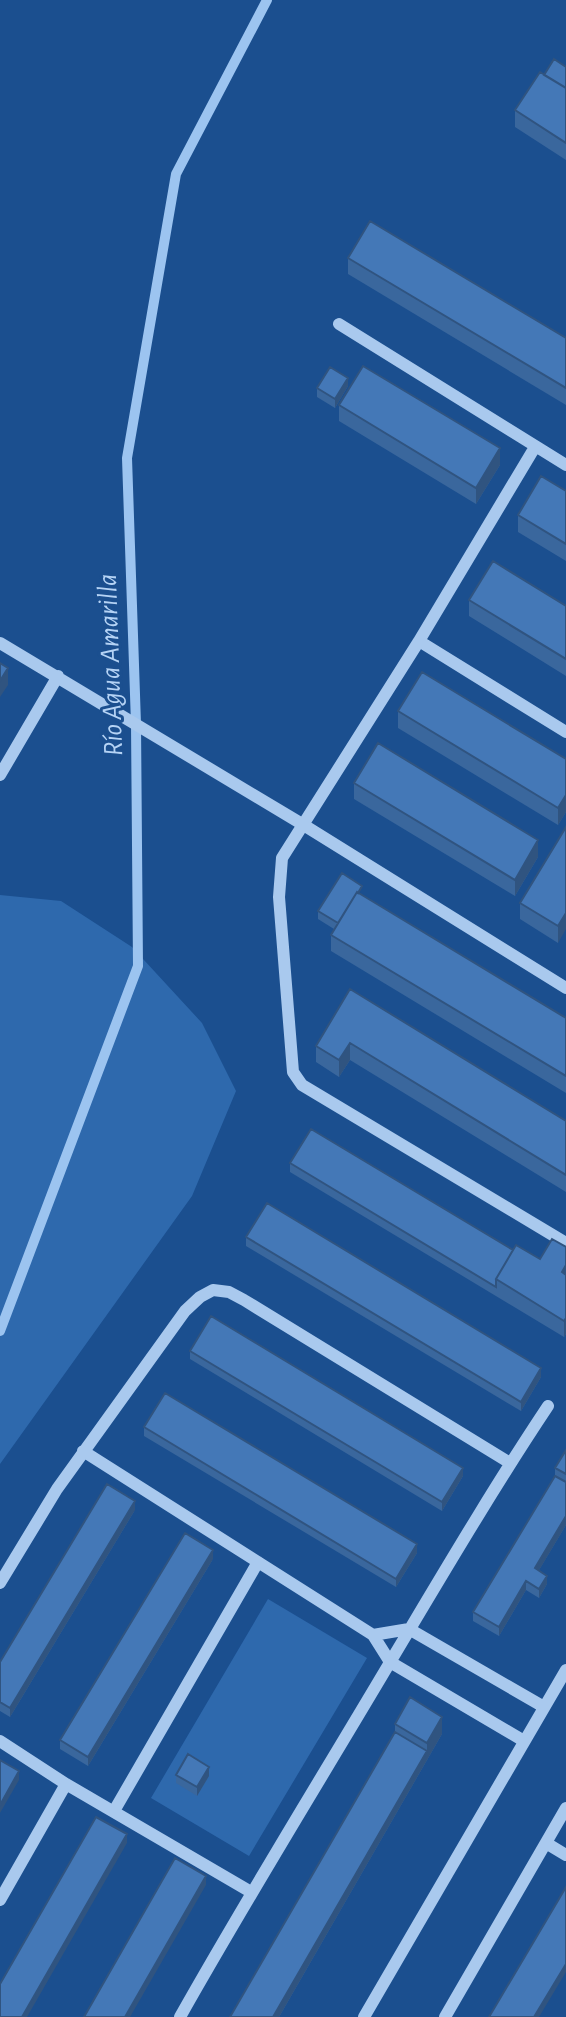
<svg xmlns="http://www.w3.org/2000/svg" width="566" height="2017" viewBox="0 0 566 2017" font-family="'Alegreya Sans',sans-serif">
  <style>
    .green { fill: #2e69ad }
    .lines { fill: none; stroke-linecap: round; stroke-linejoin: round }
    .stream { stroke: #9cc4f0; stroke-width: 10 }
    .minor { stroke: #a9c9ee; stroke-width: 12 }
    .wall { fill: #3a679d }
    .shaded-wall { fill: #305480 }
    .building { fill: #4478b7; stroke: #305480; stroke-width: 2 }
    .labels { text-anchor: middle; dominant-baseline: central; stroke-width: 6; stroke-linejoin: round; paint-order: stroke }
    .water-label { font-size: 28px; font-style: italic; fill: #b5d3f5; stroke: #1b4f8f }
  </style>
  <rect width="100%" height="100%" fill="#1b4f8f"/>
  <!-- green -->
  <path class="green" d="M0 895 61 901 132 947 202 1023 236 1091 192 1196 0 1464Z
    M268 1599 367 1658 249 1856 151 1798Z"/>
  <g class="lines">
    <!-- stream -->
    <path class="stream" d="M0 1331 138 966 136 724 127 458 176 174 267 0"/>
    <!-- minor -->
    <path class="minor" d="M339 324 566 465
      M535 447 419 641 282 858 279 897 293 1072 302 1085 566 1243
      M419 641 566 732
      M0 643 302 824 566 988
      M0 775 58 676
      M83 1451 373 1635 390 1662 524 1741
      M0 1583 57 1489 185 1311 200 1297 213 1290 229 1292 244 1300 510 1463
      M373 1635 409 1629 544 1707
      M0 1741 66 1784 251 1892
      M114 1811 258 1562
      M546 1843 566 1855
      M0 1900 66 1784
      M180 2017C247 1898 319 1782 389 1664 441 1577 492 1490 548 1406
      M364 2017 566 1670
      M445 2017 566 1808"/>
  </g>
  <!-- wall -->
  <path class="wall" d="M566 67V160L515 127V110L544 75Z
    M348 258 566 338V405L348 274Z
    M348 386 335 408 317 397V388Z
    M339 405 500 465 476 504 339 421Z
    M566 491V561L518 532V515Z
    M469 600 566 606V676L469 616Z
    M398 711 566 759V812L558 825 398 728Z
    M354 783 538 857 515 896 354 799Z
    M566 827 558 943 520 919V903Z
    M362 895 566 1018V1093L331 951V935L334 929 318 919V911Z
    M350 989 566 1121V1192L350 1060 339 1077 316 1062V1046Z
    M290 1163 513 1250 540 1259 566 1247V1334L564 1337 290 1172Z
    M246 1237 541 1377 521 1411 246 1246Z
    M190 1351 463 1476 442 1511 190 1359Z
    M144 1427 417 1553 396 1587 144 1436Z
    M566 1450V1525L539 1570 547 1584 539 1598 526 1590 499 1636 473 1621V1612L555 1476V1468Z
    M135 1510 10 1717 0 1711V1662Z
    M213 1559 88 1766 60 1749V1740Z
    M395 1724 442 1734 279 2017H230L395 1732Z
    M176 1775 209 1776 197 1796 176 1783Z"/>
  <!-- shaded-wall -->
  <path class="shaded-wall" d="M348 378V386L335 408V399Z
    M500 448V465L476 504V488Z
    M8 668V685L0 697V681Z
    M566 795V812L558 825V808Z
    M538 840V857L515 896V880Z
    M566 913V929L558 943V926Z
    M350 1043V1060L339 1077V1060Z
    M566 1265V1281L562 1272Z
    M566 1318V1334L564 1337V1321Z
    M541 1368V1377L521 1411V1402Z
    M463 1468V1476L442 1511V1502Z
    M135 1501V1510L10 1717V1708Z
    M566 1516V1525L535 1577V1568Z
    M417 1544V1553L396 1587V1579Z
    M213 1550V1559L88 1766V1757Z
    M547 1576V1584L539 1598V1589Z
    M526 1581V1590L499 1636V1627Z
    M442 1717V1734L279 2017H273L427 1751V1743Z
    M209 1767V1776L197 1796V1787Z
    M19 1771V1780L0 1813V1805Z
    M127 1834V1843L27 2017H22Z
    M206 1876V1885L130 2017H125Z
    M566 1964V1972L539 2017H534Z"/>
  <!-- building -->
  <path class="building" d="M554 59 566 67V88L544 75Z
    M540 72 566 88V143L515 110Z
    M370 221 566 338V388L348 258Z
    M363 366 500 448 476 488 339 405Z
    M330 367 348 378 335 399 317 388Z
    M541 476 566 491V544L518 515Z
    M493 561 566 606V659L469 600Z
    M0 663 8 668 0 681Z
    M422 672 566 759V795L558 808 398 711Z
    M378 743 538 840 515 880 354 783Z
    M566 827V913L558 926 520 903Z
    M342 873 362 886 358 893 357 892 338 923 318 911Z
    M357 892 566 1018V1076L331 935Z
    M350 989 566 1121V1175L350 1043 339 1060 316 1046Z
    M311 1129 513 1250 496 1279V1287L290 1163Z
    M267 1203 541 1368 521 1402 246 1237Z
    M552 1239 566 1247V1265L562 1272 566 1275V1318L564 1321 496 1279 516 1245 540 1259Z
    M211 1316 463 1468 442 1502 190 1351Z
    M165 1393 417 1544 396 1579 144 1427Z
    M566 1450V1474L555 1468Z
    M555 1476 566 1482V1516L535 1568 547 1576 539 1589 526 1581 499 1627 473 1612Z
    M107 1484 135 1501 10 1708 0 1702V1662Z
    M185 1533 213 1550 88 1757 60 1740Z
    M410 1697 442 1717 427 1743 395 1724Z
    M395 1732 427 1751 273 2017H230Z
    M188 1754 209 1767 197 1787 176 1775Z
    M0 1760 19 1771 0 1805Z
    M96 1817 127 1834 22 2017H0V1984Z
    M175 1858 206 1876 125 2017H84Z
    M566 1887V1964L534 2017H489Z"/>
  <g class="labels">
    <!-- water labels -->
    <g class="water-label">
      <text transform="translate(111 665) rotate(-92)">Río Agua Amarilla</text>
    </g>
  </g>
</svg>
